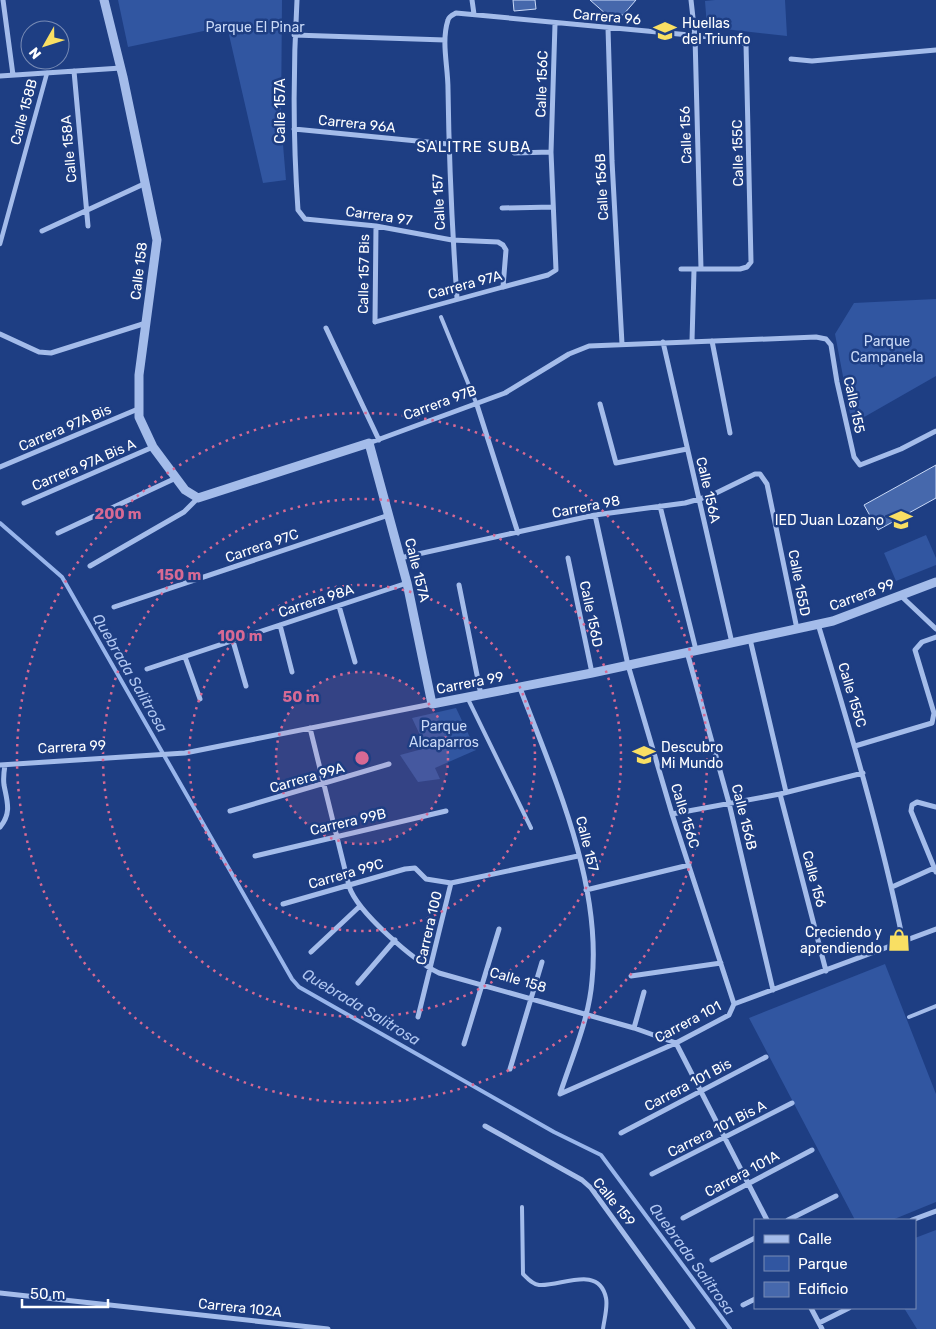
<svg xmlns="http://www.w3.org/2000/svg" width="936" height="1329" viewBox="0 0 936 1329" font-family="Rubik,sans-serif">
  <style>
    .green { fill: #3156a1 }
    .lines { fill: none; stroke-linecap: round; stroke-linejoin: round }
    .stream { stroke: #98b5eb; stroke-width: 4 }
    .building { fill: #4668ac; stroke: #c9d9f7 }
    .service { stroke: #a4bcea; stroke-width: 4 }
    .pedestrian { stroke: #a4bcea; stroke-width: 4.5 }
    .minor { stroke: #a4bcea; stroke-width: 5 }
    .tertiary { stroke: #a4bcea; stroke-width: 9 }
    .ring { fill: none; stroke: #d76994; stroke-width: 2.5; stroke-dasharray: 2.5 5 }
    .labels { text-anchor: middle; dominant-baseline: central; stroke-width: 5; stroke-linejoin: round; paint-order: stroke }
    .street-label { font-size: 14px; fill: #fff; stroke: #1e3e83 }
    .poi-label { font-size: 14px; fill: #fff; stroke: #1e3e83; text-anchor: start }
    .park-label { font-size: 14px; fill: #c9d9f7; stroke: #1e3e83 }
    .neighbourhood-label { font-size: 15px; letter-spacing: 1px; fill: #fff; stroke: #1e3e83 }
    .water-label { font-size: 15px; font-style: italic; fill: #b0c6f1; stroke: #1e3e83 }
    .centre { fill: #d76994; stroke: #1e3e83; stroke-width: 2.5 }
    .ring-label { font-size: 15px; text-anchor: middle; font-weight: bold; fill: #d76994; stroke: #1e3e83; stroke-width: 5; stroke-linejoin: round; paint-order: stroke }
  </style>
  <rect width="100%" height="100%" fill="#1e3e83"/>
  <!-- green -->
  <path class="green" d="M118 0H282L281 121 286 180 263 183 227 26 128 47Z
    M715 0H785L787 36 707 27 705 1Z
    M936 299V376L852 424 835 334 854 303Z
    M926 535 936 558V565L896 581 884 553Z
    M456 708 476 750 435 768 440 779 418 782 400 755 426 748 412 718Z
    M885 964 936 1094V1202L892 1220H855L749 1018Z
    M936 1230V1329H917L904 1308H915V1238Z"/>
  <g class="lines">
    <!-- stream -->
    <path class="stream" d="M0 523 62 577 292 979 299 987 554 1132 601 1155 730 1329"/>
  </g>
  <!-- building -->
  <path class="building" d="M513 0H535L536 9 514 11Z
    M590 0H636L623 15H607Z
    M936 465V498L878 530 864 505Z"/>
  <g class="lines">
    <!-- service -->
    <path class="service" d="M441 317 477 405
      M467 697 531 828
      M909 1017 936 1006
      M522 1207 523 1274C528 1279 532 1284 539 1285 560 1287 599 1264 606 1298 608 1307 604 1320 603 1329"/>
    <!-- pedestrian -->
    <path class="pedestrian" d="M0 244 47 73
      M375 322 503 287"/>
    <!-- minor -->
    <path class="minor" d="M3 0 13 75
      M297 0C293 70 293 140 298 210L305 219 376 226 452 240 498 242 503 245 506 250 503 287 548 275 556 270 551 152 555 24
      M472 0 474 14
      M691 0 695 36 701 269
      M608 28 612 161 622 344
      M294 35 445 40
      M791 59 812 61 936 50
      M74 71 88 226
      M0 76 121 68
      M294 129 448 144
      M514 153 551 152
      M502 208 553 207
      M42 231 146 183
      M457 298C452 228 449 159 448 89 448 66 441 42 448 20 449 16 452 15 456 13L732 39 746 44 751 262 747 267 740 269H681
      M375 322 376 226
      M326 328 379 440
      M0 334 39 352 51 353 146 323
      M692 341 694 270
      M712 341 730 433
      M663 342 732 643
      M600 404 616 463 687 449
      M477 405 518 533
      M369 443 505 393 569 354 589 346 816 337 826 339 831 345 837 382 854 457 860 465 901 449 936 431
      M0 467 138 409
      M24 503 153 447
      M660 506 696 650
      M595 515 628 665 672 814 734 1004
      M58 533 176 478
      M400 558 595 515 685 503 710 496 755 474H760L767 484 797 629
      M568 558 592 673
      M90 566 184 512 198 498
      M459 585 481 695
      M900 595 936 629
      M339 606 355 662
      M114 607 389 515
      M818 624C850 729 881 834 903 941
      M280 625 292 672
      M750 639 786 792
      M233 641 246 686
      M687 652 729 803 773 990
      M185 657 200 699
      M147 669 407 583
      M520 688C554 777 602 883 592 981 589 1019 572 1057 560 1094
      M310 728 349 886C357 912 414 961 439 973L634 1028 676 1043 767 1220
      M855 746 932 723 934 713 915 650 922 642 936 637
      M0 765 185 753 432 704
      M780 794 826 971
      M936 807 917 802 912 805 911 811 936 872
      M230 811 389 764
      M672 814 780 794 863 773
      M0 827C12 813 7 801 4 785 3 778 4 771 5 765
      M255 856 446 811
      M892 887 934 868
      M586 890 689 865
      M283 904 405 869 415 868 426 879 451 883 578 856
      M311 952 360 906
      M631 976 721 963
      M358 983 395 940
      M734 1004 936 929
      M418 1017 451 883
      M634 1028 644 992
      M464 1044 499 929
      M510 1069 542 962
      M560 1094 676 1043 729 1015 734 1004
      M485 1126 582 1180 591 1188 693 1329
      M621 1133 766 1057
      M652 1174 792 1103
      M683 1218 812 1150
      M788 1220 836 1196
      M912 1220 936 1211
      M712 1260 755 1238
      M0 1293 328 1329
      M743 1305 755 1299
      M811 1308 822 1329
      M819 1323 849 1308"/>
    <!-- tertiary -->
    <path class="tertiary" d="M104 0 123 77 157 240 139 375V417L153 447 185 490 198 498 369 443 407 583 432 704 592 673 833 621 936 582"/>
  </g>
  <!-- distance rings -->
  <circle cx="362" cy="758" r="86" fill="#d76994" fill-opacity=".12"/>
  <g class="ring">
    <circle cx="362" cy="758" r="86"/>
    <circle cx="362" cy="758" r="173"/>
    <circle cx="362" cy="758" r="259"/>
    <circle cx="362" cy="758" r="345"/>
  </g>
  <!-- icons -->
  <defs>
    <symbol id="school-bare" viewBox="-9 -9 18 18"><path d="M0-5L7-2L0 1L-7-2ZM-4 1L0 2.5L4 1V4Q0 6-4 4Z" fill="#f9df63" stroke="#1e3e83" stroke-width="2.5" paint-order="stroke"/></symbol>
    <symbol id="shop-bare" viewBox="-9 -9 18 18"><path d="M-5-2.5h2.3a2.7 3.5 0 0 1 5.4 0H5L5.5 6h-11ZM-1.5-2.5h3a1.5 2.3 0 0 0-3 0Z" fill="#f9df63" stroke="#1e3e83" stroke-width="2.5" paint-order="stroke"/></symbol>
  </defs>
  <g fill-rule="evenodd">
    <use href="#school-bare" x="649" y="15" width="32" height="32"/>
    <use href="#school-bare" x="885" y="504" width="32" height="32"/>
    <use href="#school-bare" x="628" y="739" width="32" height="32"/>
    <use href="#shop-bare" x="883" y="924" width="32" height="32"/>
  </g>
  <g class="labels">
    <!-- street labels -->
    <g class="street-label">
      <text transform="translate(607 17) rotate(5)">Carrera 96</text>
      <text transform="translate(542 84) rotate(-88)">Calle 156C</text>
      <text transform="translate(280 111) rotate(-90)">Calle 157A</text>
      <text transform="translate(24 112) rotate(-75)">Calle 158B</text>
      <text transform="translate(357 124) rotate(6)">Carrera 96A</text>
      <text transform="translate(686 135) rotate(-92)">Calle 156</text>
      <text transform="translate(69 149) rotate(-95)">Calle 158A</text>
      <text transform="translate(738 153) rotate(-91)">Calle 155C</text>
      <text transform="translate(602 187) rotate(-93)">Calle 156B</text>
      <text transform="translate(439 202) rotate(-93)">Calle 157</text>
      <text transform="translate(379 216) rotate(8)">Carrera 97</text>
      <text transform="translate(139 271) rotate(-83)">Calle 158</text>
      <text transform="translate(364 274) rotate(-89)">Calle 157 Bis</text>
      <text transform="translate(465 285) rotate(-15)">Carrera 97A</text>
      <text transform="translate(440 403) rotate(-20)">Carrera 97B</text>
      <text transform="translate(854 405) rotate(78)">Calle 155</text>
      <text transform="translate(65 428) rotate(-23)">Carrera 97A Bis</text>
      <text transform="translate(84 465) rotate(-23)">Carrera 97A Bis A</text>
      <text transform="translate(708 490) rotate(77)">Calle 156A</text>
      <text transform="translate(586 507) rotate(-11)">Carrera 98</text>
      <text transform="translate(262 546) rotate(-19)">Carrera 97C</text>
      <text transform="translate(417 570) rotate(76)">Calle 157A</text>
      <text transform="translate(799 583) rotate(79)">Calle 155D</text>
      <text transform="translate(862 595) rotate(-20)">Carrera 99</text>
      <text transform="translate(316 601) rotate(-18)">Carrera 98A</text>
      <text transform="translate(591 614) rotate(78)">Calle 156D</text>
      <text transform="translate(470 683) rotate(-11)">Carrera 99</text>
      <text transform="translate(852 695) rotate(73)">Calle 155C</text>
      <text transform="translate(72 747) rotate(-3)">Carrera 99</text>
      <text transform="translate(307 778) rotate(-16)">Carrera 99A</text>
      <text transform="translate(685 816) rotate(73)">Calle 156C</text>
      <text transform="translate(744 817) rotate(76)">Calle 156B</text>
      <text transform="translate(348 822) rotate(-13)">Carrera 99B</text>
      <text transform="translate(587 844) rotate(76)">Calle 157</text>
      <text transform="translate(346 874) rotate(-16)">Carrera 99C</text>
      <text transform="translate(814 879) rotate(75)">Calle 156</text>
      <text transform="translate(429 928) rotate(-77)">Carrera 100</text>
      <text transform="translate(518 980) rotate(16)">Calle 158</text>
      <text transform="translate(688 1022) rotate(-28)">Carrera 101</text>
      <text transform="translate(688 1085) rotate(-28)">Carrera 101 Bis</text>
      <text transform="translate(717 1129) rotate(-27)">Carrera 101 Bis A</text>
      <text transform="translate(742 1174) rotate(-28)">Carrera 101A</text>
      <text transform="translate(614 1202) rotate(51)">Calle 159</text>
      <text transform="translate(240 1308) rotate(6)">Carrera 102A</text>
    </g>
    <!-- poi labels -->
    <g class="poi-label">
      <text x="682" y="23">Huellas<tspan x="682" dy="16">del Triunfo</tspan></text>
      <text x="884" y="520" text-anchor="end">IED Juan Lozano</text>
      <text x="661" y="747">Descubro<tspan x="661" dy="16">Mi Mundo</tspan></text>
      <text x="882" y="932" text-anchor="end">Creciendo y<tspan x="882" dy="16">aprendiendo</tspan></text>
    </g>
    <!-- park labels -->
    <g class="park-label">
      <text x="255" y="27">Parque El Pinar</text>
      <text x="887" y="341">Parque<tspan x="887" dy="16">Campanela</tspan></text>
      <text x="444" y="726">Parque<tspan x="444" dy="16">Alcaparros</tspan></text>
    </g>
    <!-- neighbourhood labels -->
    <g class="neighbourhood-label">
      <text x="474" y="147">SALITRE SUBA</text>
    </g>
    <!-- water labels -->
    <g class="water-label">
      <text transform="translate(130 673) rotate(60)">Quebrada Salitrosa</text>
      <text transform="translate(361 1007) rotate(31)">Quebrada Salitrosa</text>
      <text transform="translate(692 1259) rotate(54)">Quebrada Salitrosa</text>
    </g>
  </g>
  <circle cx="362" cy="758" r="8" class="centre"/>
  <g class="ring-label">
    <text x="118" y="519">200 m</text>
    <text x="179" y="580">150 m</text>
    <text x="240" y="641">100 m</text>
    <text x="301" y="702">50 m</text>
  </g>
  <!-- legend -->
  <rect x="754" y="1219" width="162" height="90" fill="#1e3e83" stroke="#788bb5"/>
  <rect x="764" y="1235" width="25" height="8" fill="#a4bcea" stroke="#788bb5"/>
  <text x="798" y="1244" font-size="15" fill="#ffffff">Calle</text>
  <rect x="764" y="1256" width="25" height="15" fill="#3156a1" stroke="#788bb5"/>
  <text x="798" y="1269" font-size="15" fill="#ffffff">Parque</text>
  <rect x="764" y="1282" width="25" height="15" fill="#4668ac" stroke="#788bb5"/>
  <text x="798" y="1294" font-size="15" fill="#ffffff">Edificio</text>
  <!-- north arrow -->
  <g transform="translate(45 45) rotate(231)"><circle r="24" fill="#1e3e83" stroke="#788bb5"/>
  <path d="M0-4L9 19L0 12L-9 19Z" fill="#f9df63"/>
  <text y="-8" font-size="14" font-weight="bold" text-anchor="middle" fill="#ffffff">N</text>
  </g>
  <!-- scale -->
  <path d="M22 1299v8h86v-8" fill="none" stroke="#ffffff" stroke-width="2.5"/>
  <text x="30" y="1299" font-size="15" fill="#ffffff" stroke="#1e3e83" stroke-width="4" paint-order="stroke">50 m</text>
</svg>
